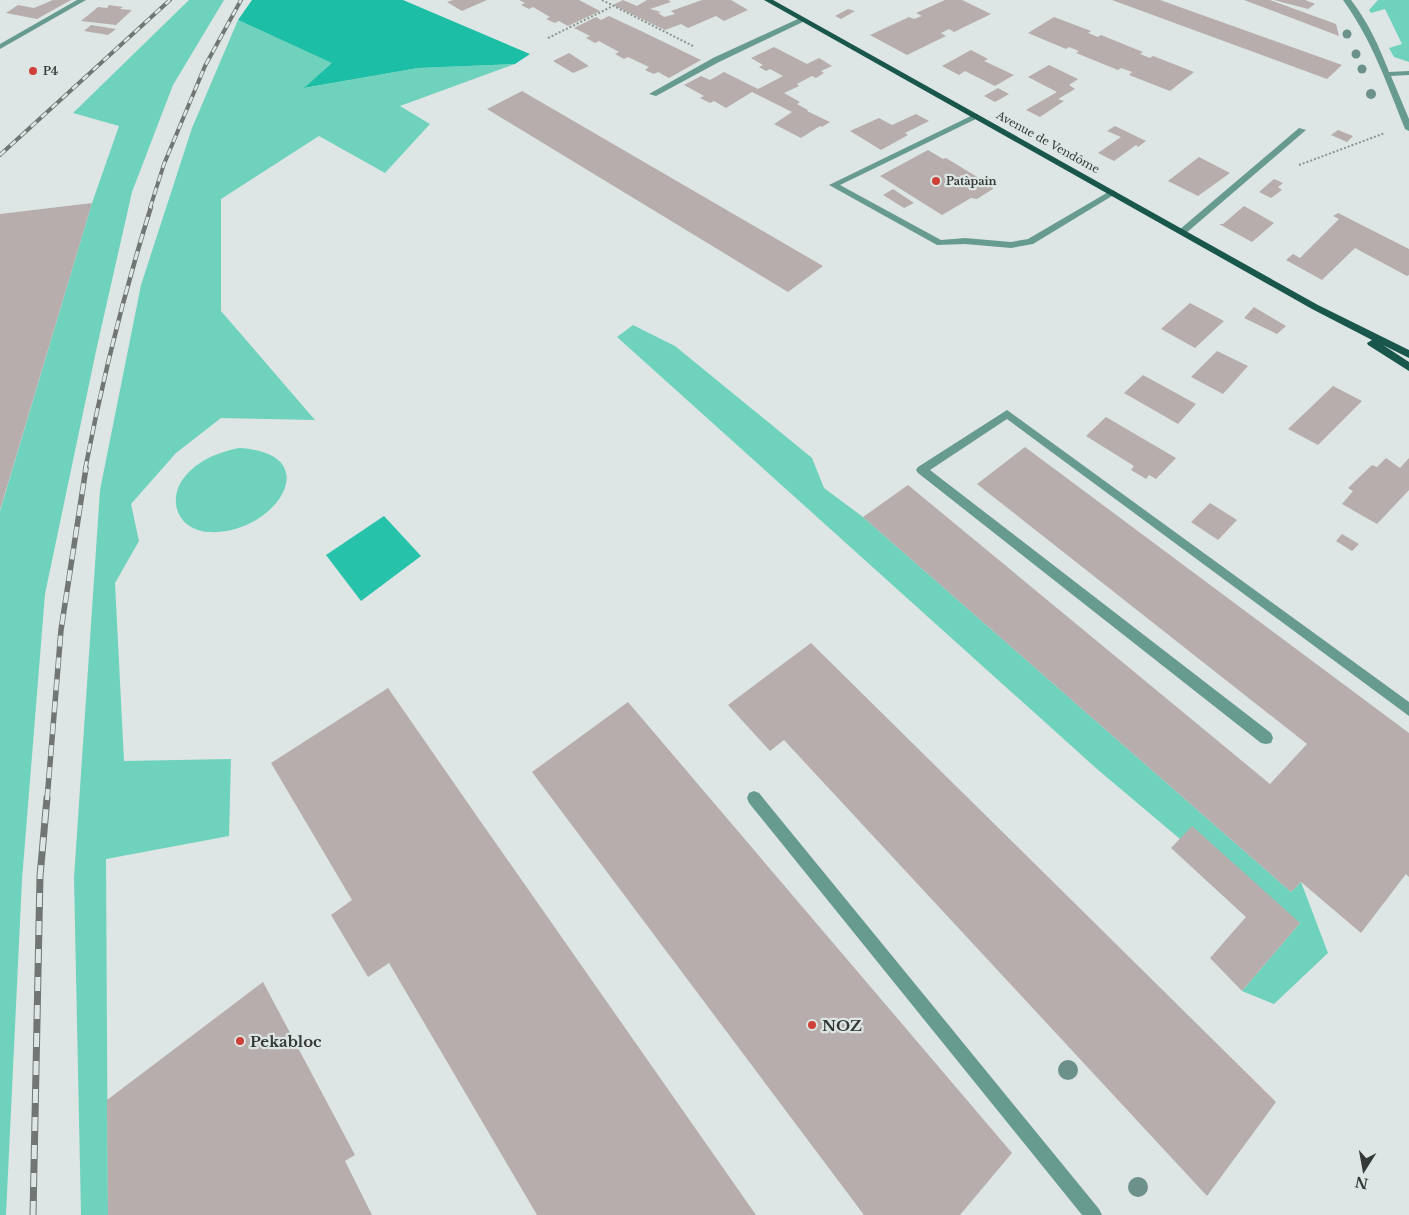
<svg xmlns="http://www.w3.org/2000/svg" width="1409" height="1215" viewBox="0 0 1409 1215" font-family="'Libre Baskerville',serif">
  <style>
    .green { fill: #6fd2bd }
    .forest { fill: #1cbea5 }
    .water { fill: #27c2aa }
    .building { fill: #b6adac }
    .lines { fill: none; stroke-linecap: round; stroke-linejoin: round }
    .path { stroke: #8c9391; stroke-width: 2; stroke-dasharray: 2 2; stroke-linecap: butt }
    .minor { fill: #689b90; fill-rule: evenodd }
    .major { fill: #19574c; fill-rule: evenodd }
    .rail-far3-casing { stroke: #717675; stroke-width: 4 }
    .rail-far2-casing { stroke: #717675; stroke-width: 4.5 }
    .rail-far1-casing { stroke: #717675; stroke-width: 5.5 }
    .rail-casing { stroke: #717675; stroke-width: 7 }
    .rail-far3 { stroke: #dde6e4; stroke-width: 2.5; stroke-dasharray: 7; stroke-linecap: butt }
    .rail-far2 { stroke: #dde6e4; stroke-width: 3; stroke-dasharray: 9; stroke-linecap: butt }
    .rail-far1 { stroke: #dde6e4; stroke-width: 4; stroke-dasharray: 11; stroke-linecap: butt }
    .rail { stroke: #dde6e4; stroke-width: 5; stroke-dasharray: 14; stroke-linecap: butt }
    .tree { fill: #6c918b }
    .poi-dot { fill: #cf4138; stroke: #dde6e4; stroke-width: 2 }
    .labels { text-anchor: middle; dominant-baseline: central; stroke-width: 4.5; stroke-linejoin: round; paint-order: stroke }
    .far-poi-label { font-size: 11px; font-weight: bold; fill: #343837; stroke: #dde6e4; text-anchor: start }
    .far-street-label { font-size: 11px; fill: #343837; stroke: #dde6e4 }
    .near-poi-label { font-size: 15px; font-weight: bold; fill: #343837; stroke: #dde6e4; text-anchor: start }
  </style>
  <rect width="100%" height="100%" fill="#dde6e4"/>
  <!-- green -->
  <path class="green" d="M189 0H224L173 85 132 192 96 351 45 594 22 880 6 1215H0V511L92 203 119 126 73 113Z
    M1378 0H1409V62L1394 57 1389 48 1402 44 1385 9 1371 13 1369 10Z
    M238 20 333 63 305 88 418 68 515 64 400 106 430 124 385 173 319 136 221 199V311L315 420 221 418 176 453 131 504 139 541 115 583 124 761 231 759 229 836 106 859 108 1215H81L74 878 100 490 141 285 192 128Z
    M633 325 675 346 812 458 824 488 863 517 1291 892 1301 882 1328 953 1274 1004 1242 991 1300 923 1180 839 1097 769 617 337Z
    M239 448C330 453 274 536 209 532 175 530 165 495 189 472 203 458 220 452 239 448Z"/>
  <!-- forest -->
  <path class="forest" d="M252 0H403L530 54 515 64 418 68 304 88 332 63 238 20Z"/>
  <!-- water -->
  <path class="water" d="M384 516 421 556 361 601 326 555Z"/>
  <!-- building -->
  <path class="building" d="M53 0H71L37 19 6 13 18 5 34 8Z
    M453 0H487L462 11 447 2Z
    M519 0H579L600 11 568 26 559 21 555 23 546 19 550 17 533 7 529 9 521 5 525 3Z
    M623 0 637 6 647 0H668L671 2 650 9 661 12 658 13 664 17 675 14 671 11 702 0H731L748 10 724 21 716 16 688 28 681 24 665 30 613 5Z
    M945 0H962L991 14 954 32 949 29 941 33 946 36 907 55 870 35 909 17 914 19 922 16 916 13Z
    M1112 0H1160L1342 65 1327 79Z
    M1244 0H1270L1336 24 1339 36Z
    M1274 0H1305L1315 4 1308 9Z
    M109 5 123 7 120 9 132 10 116 25 81 21 98 7 107 8Z
    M848 9 855 11 841 19 835 16Z
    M609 16 641 31 701 60 669 78 658 72 654 74 645 70 649 67 628 57 624 59 615 54 619 52 599 41 595 43 586 38 590 36 574 28 596 17 601 20Z
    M1054 17 1091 31 1088 33 1098 37 1101 35 1143 52 1140 54 1150 58 1153 56 1194 72 1170 91 1129 75 1132 72 1121 68 1118 70 1076 53 1079 51 1069 47 1066 49 1028 33Z
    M91 25 116 29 108 35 84 31Z
    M774 47 807 64 819 58 832 66 821 71 824 73 816 78 812 76 797 84 799 86 784 93 800 102 797 104 808 110 807 111 830 122 822 127 820 126 801 138 774 124 792 112 752 92 726 108 714 101 710 103 700 98 704 96 684 85 701 76 710 80 724 72 758 89 783 76 770 69 766 71 759 67 763 65 751 58Z
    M971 50 988 59 984 61 1014 75 995 86 965 71 959 75 942 66Z
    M569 53 589 66 573 73 553 61Z
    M1049 65 1078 79 1069 85 1075 89 1058 99 1064 101 1040 117 1026 110 1057 92 1028 77Z
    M998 88 1009 94 995 102 984 96Z
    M522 91 823 266 788 292 487 109Z
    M916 114 929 121 905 133 908 135 881 150 850 131 879 118 892 125Z
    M1115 126 1146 141 1138 147 1136 145 1114 161 1098 153 1121 137 1107 131Z
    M1338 130 1353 136 1347 142 1331 135Z
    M928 150 943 159 946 158 992 186 993 189 977 199 971 198 942 215 880 176Z
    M1199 157 1230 173 1198 196 1168 181Z
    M1274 179 1283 183 1278 187 1282 190 1271 198 1259 192Z
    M893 189 914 203 904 208 883 195Z
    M92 203 0 510V214Z
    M1244 206 1274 223 1252 242 1219 224H1223Z
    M1338 213 1409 249V275L1407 276 1355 248 1322 280 1286 260 1293 254 1300 258 1339 219 1333 216Z
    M1190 303 1224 321 1195 348 1161 329Z
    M1254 307 1286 326 1277 334 1244 318Z
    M1217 351 1248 366 1223 394 1191 377Z
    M1143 375 1196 404 1178 424 1124 393Z
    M1333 386 1362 401 1318 445 1288 429Z
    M1106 417 1176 458 1156 479 1149 475 1146 479 1131 470 1134 466 1086 436Z
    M1025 447 1409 733V877L1406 874 1361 933 1301 882 1291 892 863 517 908 485 1270 784 1307 744 977 484Z
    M1386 458 1400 468 1409 458V490L1377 524 1342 504 1353 491 1348 488 1372 465 1377 467Z
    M1210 503 1237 520 1218 540 1191 522Z
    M1342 534 1359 544 1352 551 1336 541Z
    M811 643 1276 1102 1207 1196 784 740 770 751 728 705Z
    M388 688 474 812 756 1215H537L389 963 368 977 331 915 352 900 271 763Z
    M628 702 1012 1153 960 1215H864L532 772Z
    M1192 826 1300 923 1242 991 1210 958 1246 917 1171 848Z
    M263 982 355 1155 345 1161 372 1215H108L107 1100Z"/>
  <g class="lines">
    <!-- path -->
    <path class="path" d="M602 0 693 46
      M548 38 613 6
      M1299 165 1385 133"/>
    <!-- minor -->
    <path class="minor" d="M77 0H86L0 49V44Z
      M1343 0H1351C1368 22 1379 46 1389 72L1409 71V75L1391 76 1409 119V131L1405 129C1387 84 1372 40 1343 0Z
      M800 18 807 20 719 62 656 96 649 94 713 58Z
      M975 114H978V118L840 185 941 240 965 238 1011 242 1028 239 1110 191 1113 190 1117 193 1033 244 1011 248 965 244 937 245 829 185Z
      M1299 128 1306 130 1185 234H1179V230Z
      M1007 410 1409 702V716L1007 419 930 470 1271 733 1273 738 1271 743 1266 744 1261 743 918 473 916 470 918 467Z
      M754 791 759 793 1099 1209 1102 1215H1082L749 803 747 798 749 793Z"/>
    <!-- major -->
    <path class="major" d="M764 0H773L1318 305 1409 350V358L1383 345 1409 362V371L1368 345 1367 343 1372 340 1312 309Z"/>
    <defs>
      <path id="rail-far3" d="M0 155 170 0
        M150 208 164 164 205 66 241 0"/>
      <path id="rail-far2" d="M85 470C102 381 124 293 151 207"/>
      <path id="rail-far1" d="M47 800 61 630 86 468"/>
      <path id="rail" d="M33 1215 40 876 47 798"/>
    </defs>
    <!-- rail-far3 casing -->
    <use href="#rail-far3" class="rail-far3-casing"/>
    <!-- rail-far2 casing -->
    <use href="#rail-far2" class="rail-far2-casing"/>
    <!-- rail-far1 casing -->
    <use href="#rail-far1" class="rail-far1-casing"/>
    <!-- rail casing -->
    <use href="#rail" class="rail-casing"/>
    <!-- rail-far3 -->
    <use href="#rail-far3" class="rail-far3"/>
    <!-- rail-far2 -->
    <use href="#rail-far2" class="rail-far2"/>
    <!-- rail-far1 -->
    <use href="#rail-far1" class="rail-far1"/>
    <!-- rail -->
    <use href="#rail" class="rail"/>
  </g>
  <!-- trees -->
  <g class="tree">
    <circle cx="1347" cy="34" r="4.5"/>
    <circle cx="1356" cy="54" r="4.5"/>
    <circle cx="1362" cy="69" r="4.5"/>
    <circle cx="1371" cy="94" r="5"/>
    <circle cx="1068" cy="1070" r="10"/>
    <circle cx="1138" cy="1187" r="10"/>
  </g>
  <!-- markers -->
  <g class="poi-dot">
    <circle cx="33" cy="71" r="5"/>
    <circle cx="936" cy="181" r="5"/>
    <circle cx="812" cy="1025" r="5"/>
    <circle cx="240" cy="1041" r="5"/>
  </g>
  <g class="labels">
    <!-- far-poi labels -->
    <g class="far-poi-label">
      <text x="43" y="71">P4</text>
      <text x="946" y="181">Patàpain</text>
    </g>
    <!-- far-street labels -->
    <g class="far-street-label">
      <text transform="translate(1048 142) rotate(29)">Avenue de Vendôme</text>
    </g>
    <!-- near-poi labels -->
    <g class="near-poi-label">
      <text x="822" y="1025">NOZ</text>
      <text x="250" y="1041">Pekabloc</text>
    </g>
  </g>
  <!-- north arrow -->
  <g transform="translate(1364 1170) rotate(191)" stroke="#dde6e4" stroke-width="4" paint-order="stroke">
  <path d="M0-4L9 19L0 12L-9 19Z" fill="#343837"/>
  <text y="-8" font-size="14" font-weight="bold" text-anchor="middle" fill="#343837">N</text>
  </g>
</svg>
